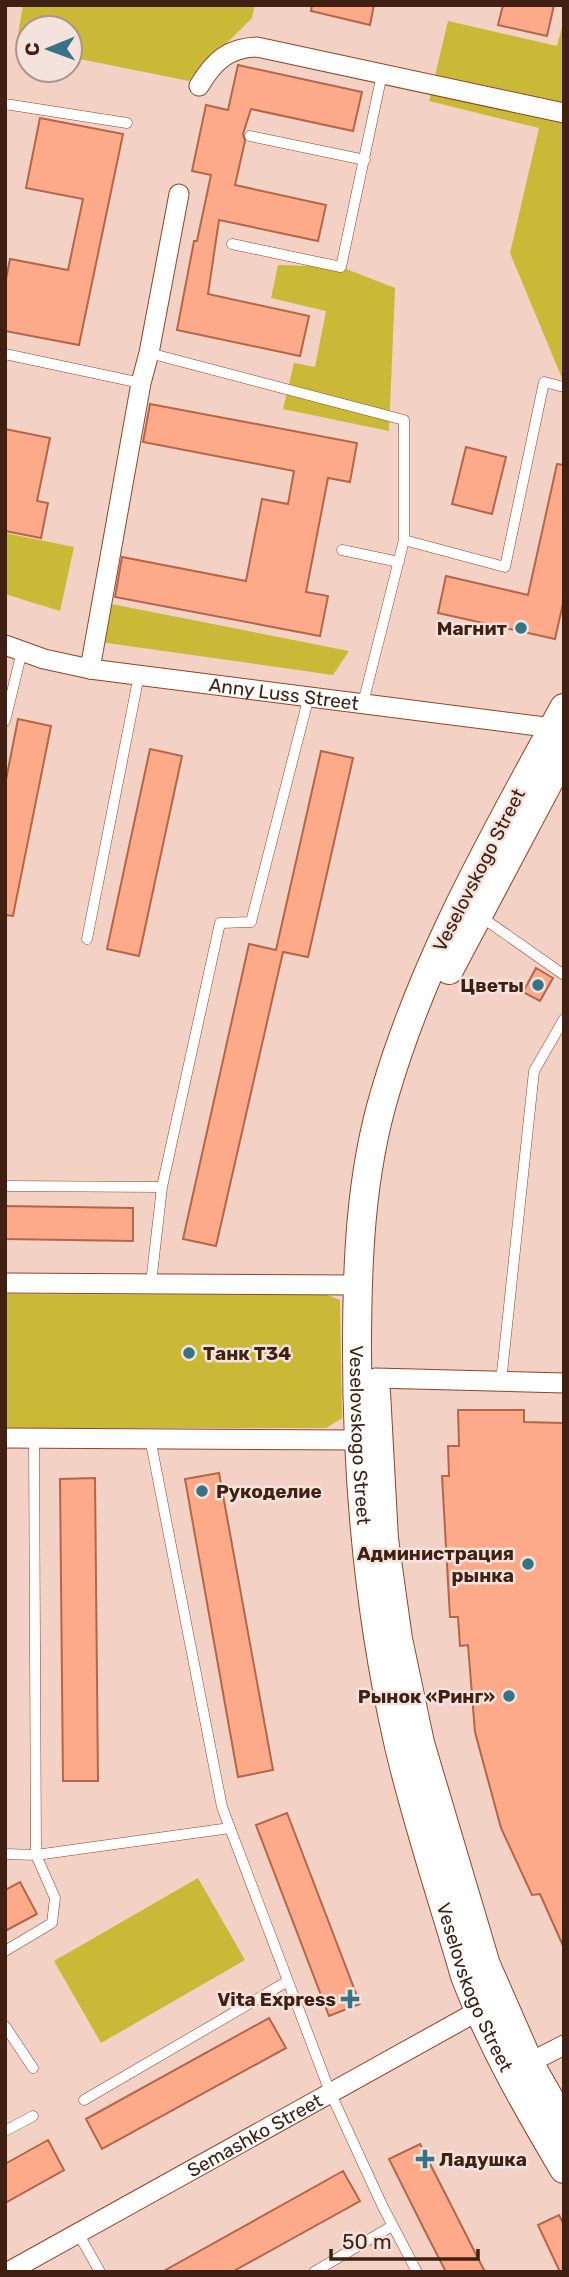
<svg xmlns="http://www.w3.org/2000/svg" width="569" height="2277" viewBox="0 0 569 2277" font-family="Rubik,sans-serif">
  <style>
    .green { fill: #c9b937 }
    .building { fill: #fcaa8a; stroke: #b36749; stroke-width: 2 }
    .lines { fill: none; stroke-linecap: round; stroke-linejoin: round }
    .lane-casing { stroke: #8d4528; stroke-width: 11 }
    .street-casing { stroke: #8d4528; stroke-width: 21 }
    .secondary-casing { stroke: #8d4528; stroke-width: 30 }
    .lane { stroke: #fff; stroke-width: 10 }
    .street { stroke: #fff; stroke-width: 19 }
    .secondary { stroke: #fff; stroke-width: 28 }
    .poi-dot { fill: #347388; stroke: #f4e2dc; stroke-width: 2.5 }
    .labels { text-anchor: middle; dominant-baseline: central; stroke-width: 5; stroke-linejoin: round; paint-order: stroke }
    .poi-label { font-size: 19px; font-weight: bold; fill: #3f2013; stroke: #f4e2dc; text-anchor: end }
    .street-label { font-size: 19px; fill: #3f2013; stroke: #f4e2dc }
  </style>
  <rect width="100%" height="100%" fill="#f3d1c4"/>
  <!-- green -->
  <path class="green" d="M23 5H255L252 18 189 81 70 57V28H28V48L16 46Z
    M564 19V383L510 253 539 128 429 101 448 21 557 46Z
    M278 265 341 267 395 288 389 431 283 409 294 363 315 367 326 311 271 298Z
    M5 533 74 547 60 611 5 594Z
    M96 601 349 651 333 675 86 640Z
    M5 1294 327 1295 340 1300 342 1418 326 1428H5Z
    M198 1878 245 1960 101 2043 54 1961Z"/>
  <!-- building -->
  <path class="building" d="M312 5H374L370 25 311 11Z
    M503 5H554L547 36 498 25Z
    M238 65 362 92 353 131 251 109 243 134 245 141 235 185 326 205 318 241 219 220 208 294 309 316 300 356 177 330 194 241H197L211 175 192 171 206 105 228 110Z
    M40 118 123 134 79 345 5 331V284L10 259 68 270 83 199 26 188Z
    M150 404 357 443 350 482 328 478 306 592 328 596 320 636 115 597 122 557 246 581 262 499 288 504 294 471 143 442Z
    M5 429 50 438 37 501 48 503 41 538 5 531Z
    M466 447 506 457 492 514 452 504Z
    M557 464 564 465V599L555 639 438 613 446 576 528 595Z
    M18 719 51 726 13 916 5 915V785Z
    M150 749 182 756 139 956 107 949Z
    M321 751 353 758 308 957 283 952 216 1246 183 1239 249 944 276 950Z
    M536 968 553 978 540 1001 523 992Z
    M5 1206 133 1208V1241L5 1239Z
    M458 1410H524V1422L564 1423V1948L540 1894 532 1895 501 1828 475 1732 468 1645 460 1646 458 1617H450L442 1476H449L448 1446H459Z
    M219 1473 273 1770 238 1777 185 1479Z
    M95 1478 98 1781H63L60 1479Z
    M287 1813 360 2004 329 2016 256 1825Z
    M20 1882 37 1914 5 1931V1890Z
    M269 2018 286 2048 102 2149 86 2119Z
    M48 2140 64 2170 5 2203V2164Z
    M420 2144 485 2272H446L426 2233 389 2159Z
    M343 2171 360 2201 288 2241 232 2272H162Z
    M559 2215 564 2225V2272H560L538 2225Z"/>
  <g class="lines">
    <defs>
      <path id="lane" d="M5 104 127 123
        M250 136 365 160
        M232 244 341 267 382 74
        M149 353 404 420V540
        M5 354 141 383
        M342 550 399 562
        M363 703 404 540 505 567 544 382 564 387
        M5 721 22 651
        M480 916 564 975
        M87 939 139 675
        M5 1186 162 1187
        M151 1283 162 1187 220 923 251 922 309 696
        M501 1382 534 1071 564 1019
        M34 1438 36 1855 230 1828
        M150 1438 222 1807 330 2092 382 2205 417 2272
        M5 1854 36 1855 55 1898 52 1923 5 1951
        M5 2026 33 2068
        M84 2100 288 1981
        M5 2131 33 2116
        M78 2233 100 2272
        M314 2272 392 2226"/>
      <g id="street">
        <path d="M199 86C214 61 228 48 257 47L564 113"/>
        <path id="s1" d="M5 645 44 659 90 669 553 728"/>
        <path d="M90 669 141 383 149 353 179 194"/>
        <path d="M5 1283 357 1285"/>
        <path d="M375 1378 564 1383"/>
        <path d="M5 1438 357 1440"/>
        <path d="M529 2063 564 2045"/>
        <path id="s2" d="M8 2272 478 2011"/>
      </g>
      <g id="secondary">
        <path id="s3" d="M564 708C496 833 425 956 385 1093 360 1176 357 1265 357 1350 357 1484 369 1615 399 1746 417 1823 443 1900 465 1976 491 2044 527 2107 564 2169"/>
        <path d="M449 970 564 753"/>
        <path d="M376 1392 384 1539 398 1639 420 1743 486 1965 529 2063 564 2124"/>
      </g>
    </defs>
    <!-- lane casing -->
    <use href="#lane" class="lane-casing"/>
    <!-- street casing -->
    <use href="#street" class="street-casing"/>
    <!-- secondary casing -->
    <use href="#secondary" class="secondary-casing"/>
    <!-- lane -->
    <use href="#lane" class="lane"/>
    <!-- street -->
    <use href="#street" class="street"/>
    <!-- secondary -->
    <use href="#secondary" class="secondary"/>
  </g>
  <!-- markers -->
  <g class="poi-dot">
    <circle cx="521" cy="628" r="7"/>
    <circle cx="538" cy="985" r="7"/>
    <circle cx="189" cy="1353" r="7"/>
    <circle cx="202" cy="1491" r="7"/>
    <circle cx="528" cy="1564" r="7"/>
    <circle cx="509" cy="1696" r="7"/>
    <path d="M346.5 1988.5h7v7h7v7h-7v7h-7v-7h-7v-7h7z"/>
    <path d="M421.5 2148.5h7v7h7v7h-7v7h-7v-7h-7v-7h7z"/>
  </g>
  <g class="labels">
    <!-- poi labels -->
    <g class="poi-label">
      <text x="507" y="628">Магнит</text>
      <text x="524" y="985">Цветы</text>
      <text x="203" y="1353" text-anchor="start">Танк T34</text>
      <text x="216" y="1491" text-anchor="start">Рукоделие</text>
      <text x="514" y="1553">Администрация<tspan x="514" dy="22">рынка</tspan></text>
      <text x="495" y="1696">Рынок «Ринг»</text>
      <text x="336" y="1999">Vita Express</text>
      <text x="439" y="2159" text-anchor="start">Ладушка</text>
    </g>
    <!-- street labels -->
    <g class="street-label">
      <text stroke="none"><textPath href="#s1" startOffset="284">Anny Luss Street</textPath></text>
      <text transform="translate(479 870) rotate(-63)">Veselovskogo Street</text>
      <text stroke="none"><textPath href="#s3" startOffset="770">Veselovskogo Street</textPath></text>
      <text stroke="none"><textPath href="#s3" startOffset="1337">Veselovskogo Street</textPath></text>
      <text stroke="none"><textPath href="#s2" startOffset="282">Semashko Street</textPath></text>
    </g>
  </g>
  <!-- border -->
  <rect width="569" height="2277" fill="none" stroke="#3f2013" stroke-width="14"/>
  <!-- north arrow -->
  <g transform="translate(49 49) rotate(269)"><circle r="33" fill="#f4e2dc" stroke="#ac948c" stroke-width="2"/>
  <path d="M0-5L12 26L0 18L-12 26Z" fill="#347388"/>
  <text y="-10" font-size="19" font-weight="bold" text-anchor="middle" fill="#3f2013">С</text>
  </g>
  <!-- scale -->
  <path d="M331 2249v10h147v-10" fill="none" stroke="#3f2013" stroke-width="3.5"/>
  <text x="342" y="2249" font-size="21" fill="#3f2013" stroke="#f4e2dc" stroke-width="5" paint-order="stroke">50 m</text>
</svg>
